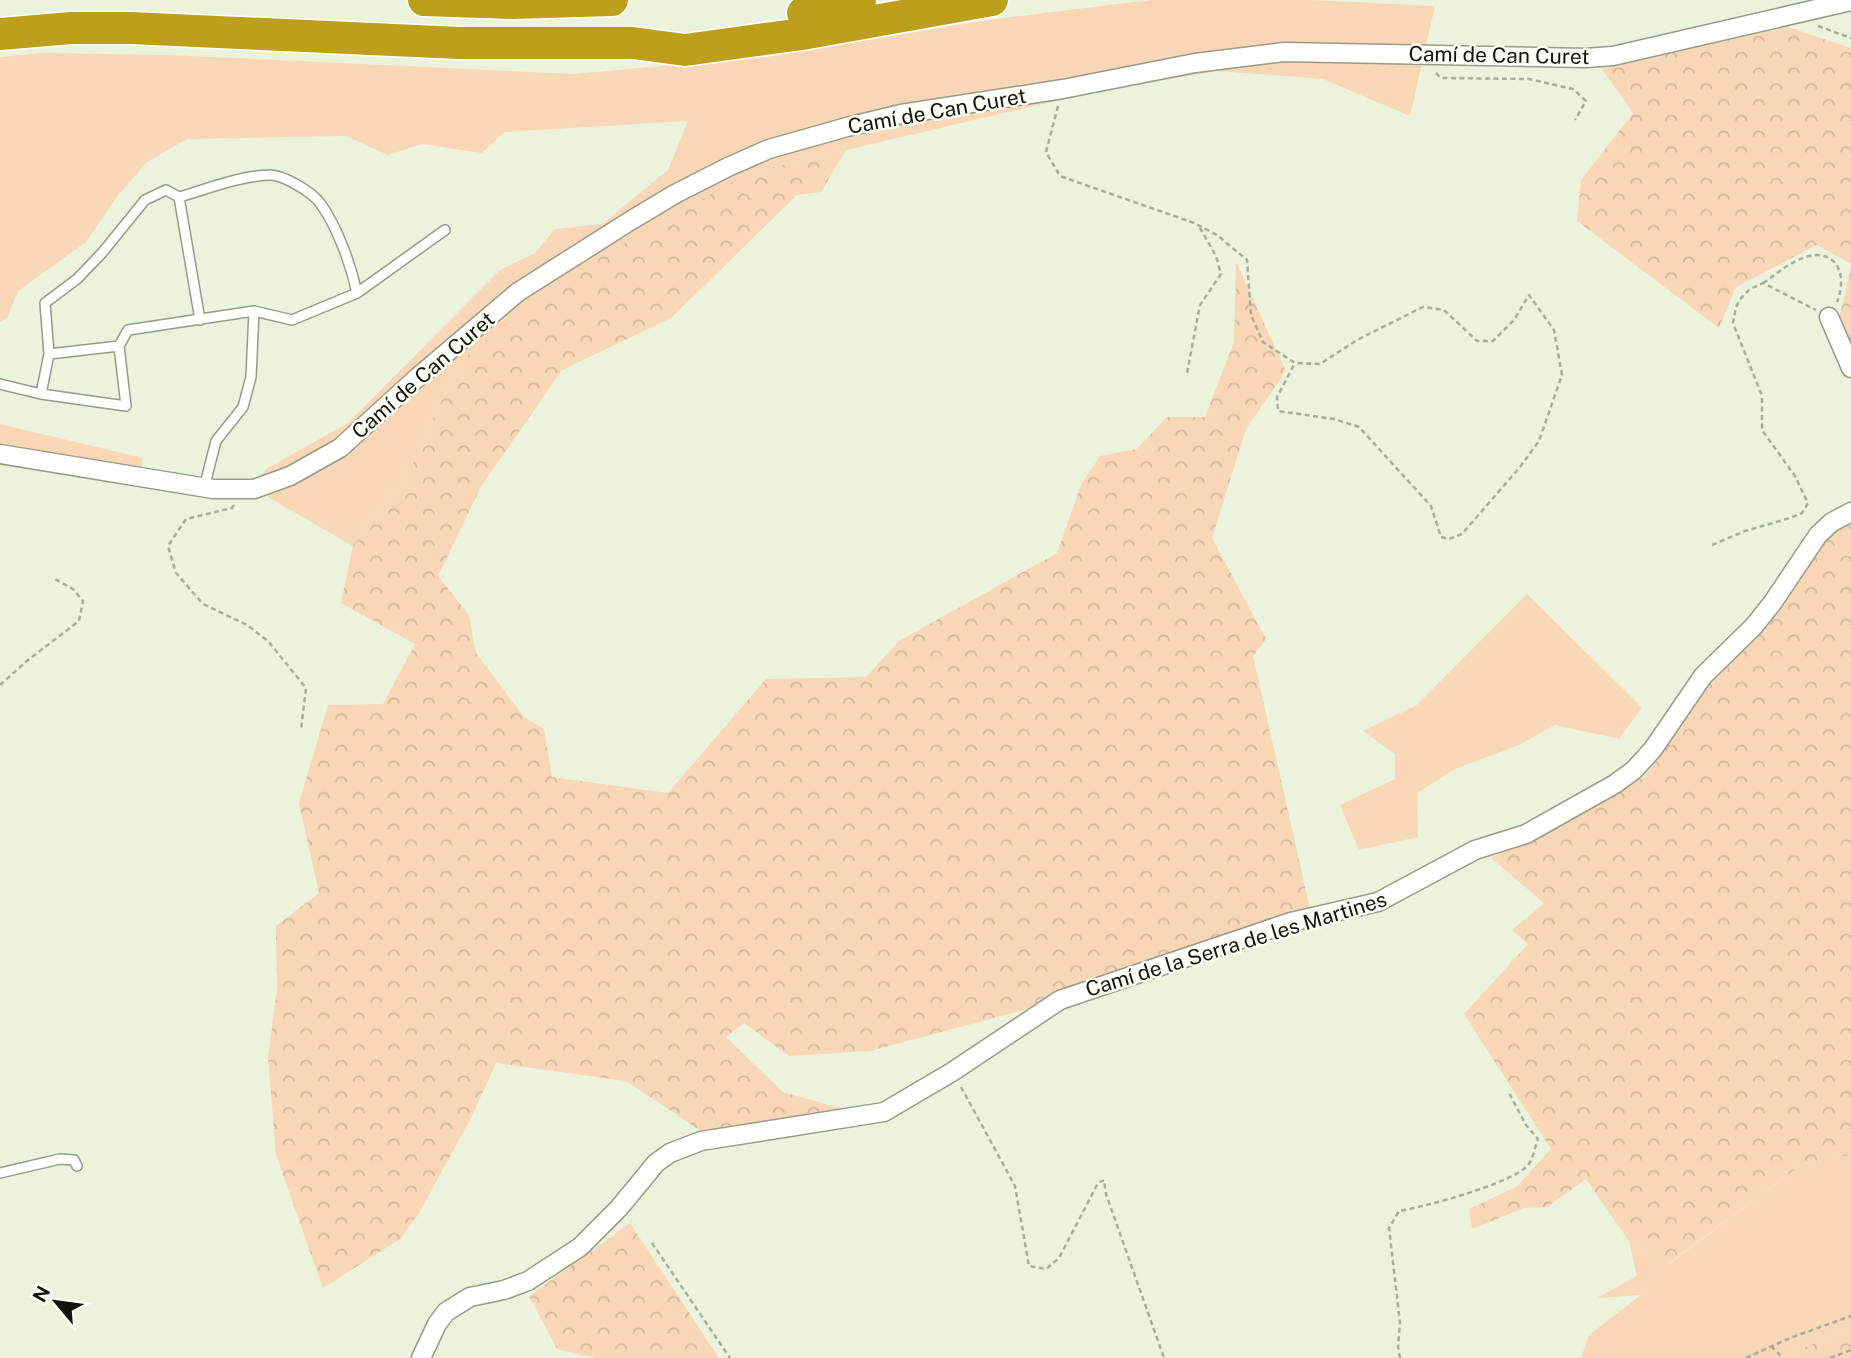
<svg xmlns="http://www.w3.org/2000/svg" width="1851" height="1358" viewBox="0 0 1851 1358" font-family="'Public Sans',sans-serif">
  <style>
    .grass { fill: #f8d6b6 }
    .forest { fill: url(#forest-crowns) }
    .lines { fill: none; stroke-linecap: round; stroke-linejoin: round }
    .lane-casing { stroke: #959c88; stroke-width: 12 }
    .street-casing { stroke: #959c88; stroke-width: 21 }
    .highway-casing { stroke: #fff; stroke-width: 35 }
    .path { stroke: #a7ae9c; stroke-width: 2.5; stroke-dasharray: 5 3.5; stroke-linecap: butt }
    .lane { stroke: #fff; stroke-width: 9 }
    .street { stroke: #fff; stroke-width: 18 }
    .highway { stroke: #bd9f1b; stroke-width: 32 }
    .labels { text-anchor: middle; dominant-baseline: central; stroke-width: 5; stroke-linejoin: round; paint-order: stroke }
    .street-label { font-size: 21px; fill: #12150e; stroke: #fafff2 }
  </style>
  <defs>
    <pattern id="forest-crowns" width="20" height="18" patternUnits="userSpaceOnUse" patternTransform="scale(1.75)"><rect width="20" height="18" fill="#f8d6b6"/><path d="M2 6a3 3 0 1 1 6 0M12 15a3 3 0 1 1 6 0" fill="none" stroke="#d4b79b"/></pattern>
  </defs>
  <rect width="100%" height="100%" fill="#ebf3dd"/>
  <!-- grass -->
  <path class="grass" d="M1151 0H1311L1435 6 1410 116 1323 79 1217 71 1081 95 748 173 460 362 412 465 353 546 254 489 266 469 348 423 500 270 535 253 555 229 602 224 668 170 688 121 504 132 482 153 422 144 388 155 346 136 187 139 147 162 115 199 86 242 18 291 7 318 0 322V57L43 53 169 55 573 74 771 56 988 20Z
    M0 424 143 458 140 477 0 458Z
    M1527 594 1642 708 1619 739 1555 725 1519 745 1455 769 1417 793 1418 837 1359 850 1340 805 1395 779V754L1363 731 1417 705Z
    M1851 1155V1327L1782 1358H1581L1589 1335 1641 1295 1597 1298 1637 1276 1629 1241 1666 1266 1804 1163Z"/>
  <!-- forest -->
  <path class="forest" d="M1788 27 1851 48V264L1817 245 1736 287 1719 328 1577 221 1581 180 1633 113 1602 69Z
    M846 150 821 192 797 195 671 318 562 370 482 485 438 576 469 615 476 653 524 717 544 729 552 777 668 793 766 679 866 677 899 641 1057 553 1081 485 1100 456 1137 449 1167 417H1205L1234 342 1236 262 1286 371 1246 429 1212 538 1266 639 1253 656 1310 909 1142 963 1024 1010 870 1051 789 1056 744 1023 726 1037 783 1092 843 1109 701 1131 626 1081 496 1063 471 1118 418 1215 400 1239 323 1288 276 1155 268 1058 277 990 276 926 319 893 299 803 328 705 383 704 415 644 341 603 353 546 412 465 460 362 548 287 748 173Z
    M1851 267V348L1838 324Z
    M1851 522V1155L1804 1163 1665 1266 1629 1241 1586 1179 1547 1207 1524 1208 1472 1229 1469 1209 1516 1187 1551 1149 1464 1014 1528 944 1512 930 1544 903 1491 858 1561 826 1644 777 1719 672 1774 618 1815 554 1838 527Z
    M630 1223 719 1358H594L557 1349 529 1296Z
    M1851 1327V1358H1782Z"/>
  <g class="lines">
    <defs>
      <path id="lane" d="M179 197C207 189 239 176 269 175 282 174 312 192 320 203 337 226 351 265 357 293L292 320 254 311
        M357 293 445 230
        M200 320 179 197 166 190 145 200 102 253 77 279 45 303 49 354 119 346 128 330 254 311 251 377 243 407 216 441 204 488
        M0 384 41 394 49 354
        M41 394 126 406 119 346
        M0 1173 60 1159 74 1160 77 1166"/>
      <path id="street" d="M1829 317 1851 368
        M0 454 213 489H254L290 476 340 448 418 377 518 292 630 221 675 194 728 167 769 149 847 127 901 114 1063 89 1195 63 1284 52 1586 58 1613 56 1851 1
        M421 1358 437 1324 446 1312 470 1297 504 1290 528 1281 580 1247 619 1208 656 1163 670 1153 701 1141 884 1112 952 1072 1060 1000 1291 922 1378 902 1475 850 1526 834 1615 784 1634 770 1653 749 1703 676 1754 626 1773 602 1818 535 1832 522 1851 512"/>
      <path id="highway" d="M424 0 513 3 612 0
        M803 13 860 0
        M0 34 71 28H131L459 43H633L685 50 802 34 992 0"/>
    </defs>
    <!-- lane casing -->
    <use href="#lane" class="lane-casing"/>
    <!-- street casing -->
    <use href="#street" class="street-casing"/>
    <!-- highway casing -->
    <use href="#highway" class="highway-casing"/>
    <!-- path -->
    <path class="path" d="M1818 26 1851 38
      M1436 73 1441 78 1529 79 1573 89 1586 101 1575 120
      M1058 106 1046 152 1060 176 1194 223 1217 235 1247 260 1251 315 1263 342 1295 363 1320 364 1357 340 1423 307 1444 310 1477 341H1493L1514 320 1529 295 1554 330 1562 375 1539 441 1520 467 1462 534 1449 539 1441 537 1431 506 1359 427 1334 419 1278 411 1277 397 1295 363
      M1763 283C1774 276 1784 267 1796 261 1831 243 1850 269 1837 302
      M1187 373 1200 305 1221 274 1216 256 1199 226
      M234 505 232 508 186 519 168 546 176 573 203 604 247 625 268 641 306 688 301 729
      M1712 545 1745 531 1790 518 1802 513 1808 503 1795 476 1762 430V396L1733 323 1736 307 1741 298 1750 289 1763 283 1816 310
      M0 685 28 660 79 621 83 601 73 589 53 578
      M961 1087 1015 1186 1029 1266 1046 1269 1059 1258 1098 1183 1104 1180 1106 1194 1164 1358
      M652 1243 730 1358
      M1771 1346 1783 1358
      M1400 1358 1398 1347 1400 1323 1389 1228 1399 1211C1424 1207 1514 1183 1528 1165 1533 1159 1535 1147 1538 1139L1526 1125 1508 1091
      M1746 1358 1790 1338 1851 1316
      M1830 1358 1851 1350"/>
    <!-- lane -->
    <use href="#lane" class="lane"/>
    <!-- street -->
    <use href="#street" class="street"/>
    <!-- highway -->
    <use href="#highway" class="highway"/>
  </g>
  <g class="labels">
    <!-- street labels -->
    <g class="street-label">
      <text transform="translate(1499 55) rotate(1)">Camí de Can Curet</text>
      <text transform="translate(937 111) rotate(-10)">Camí de Can Curet</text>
      <text transform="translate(423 375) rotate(-41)">Camí de Can Curet</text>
      <text transform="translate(1236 944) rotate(-17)">Camí de la Serra de les Martines</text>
    </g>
  </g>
  <!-- north arrow -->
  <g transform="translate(56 1302) rotate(299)" stroke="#fafff2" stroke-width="5" paint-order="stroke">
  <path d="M0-5L12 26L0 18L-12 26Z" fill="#12150e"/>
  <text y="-10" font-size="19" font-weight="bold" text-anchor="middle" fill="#12150e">N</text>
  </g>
</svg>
